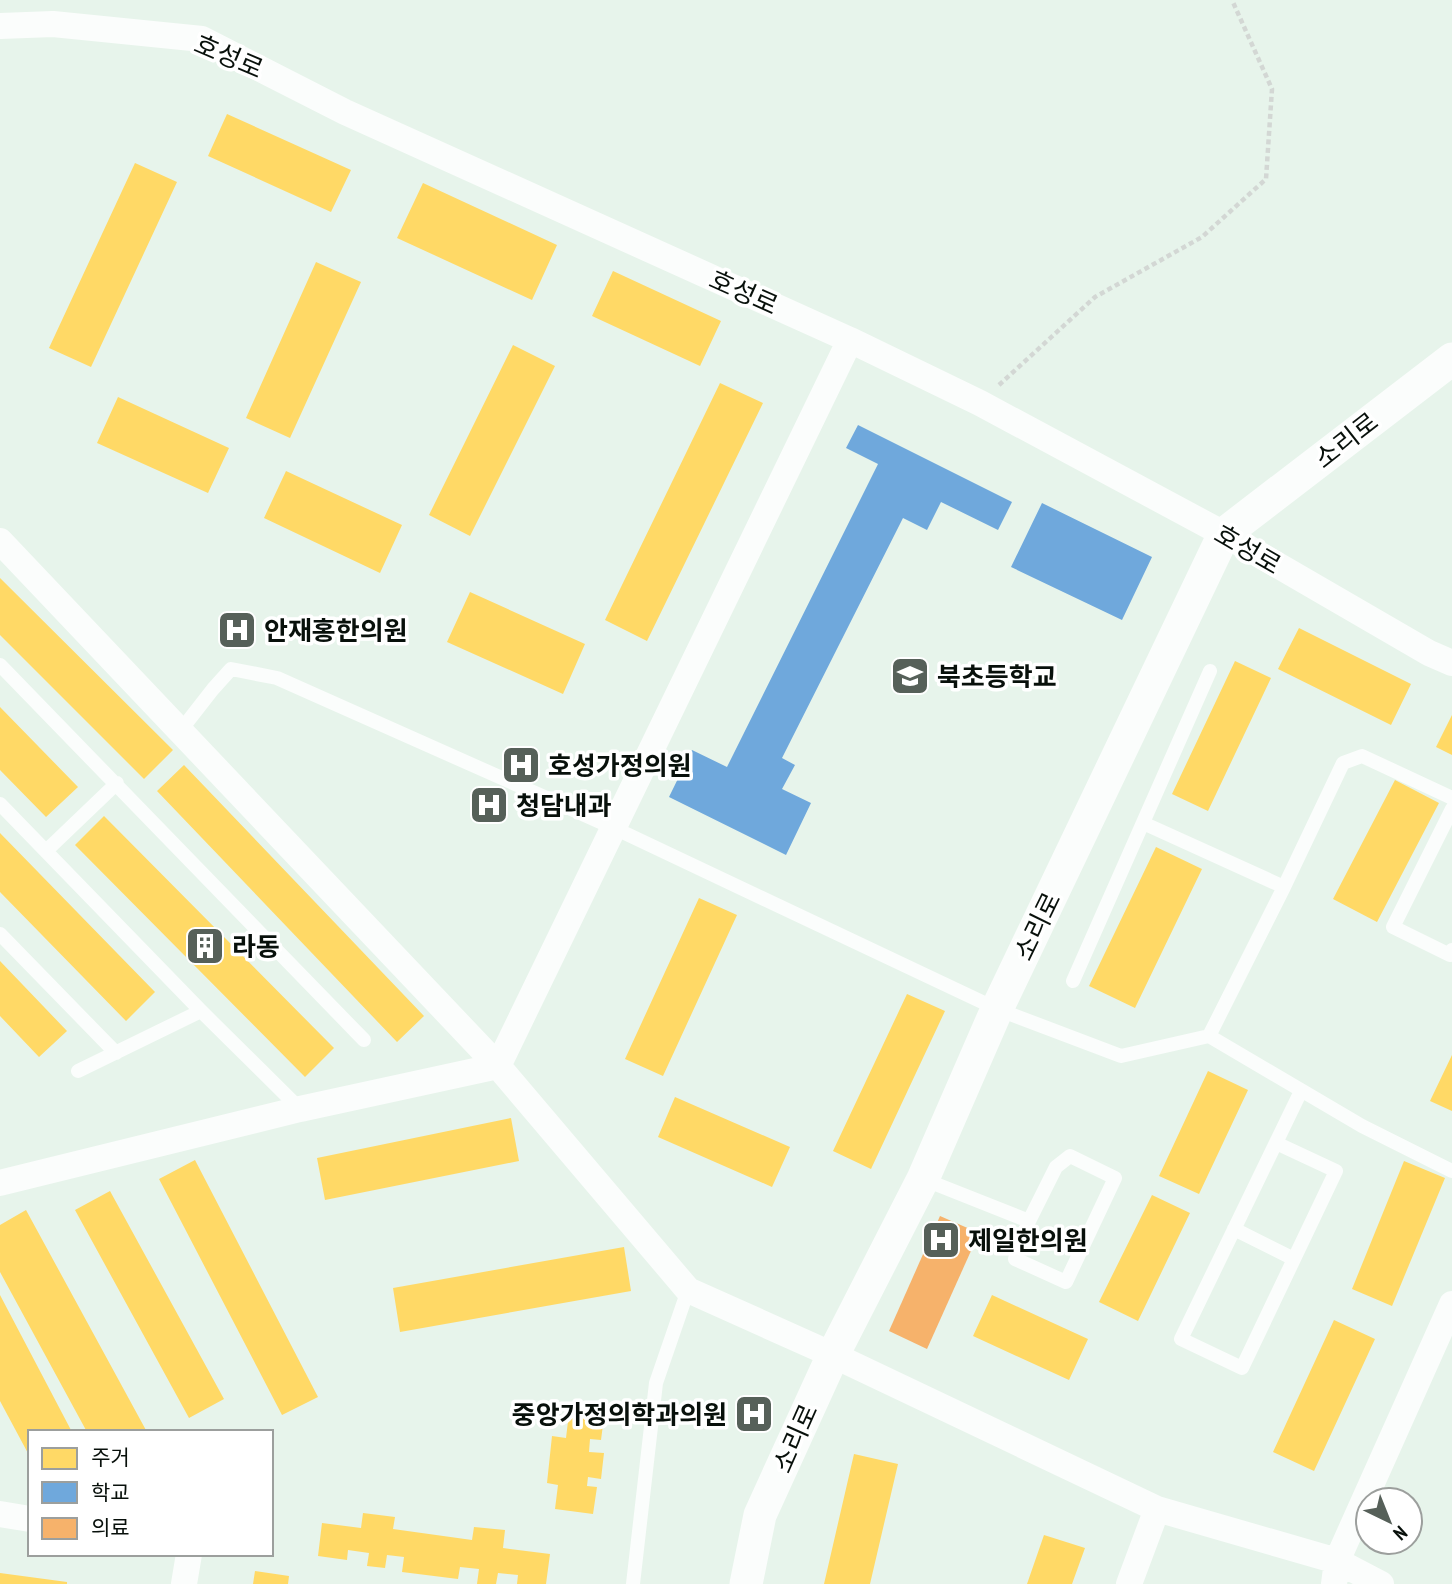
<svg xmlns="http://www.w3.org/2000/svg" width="1452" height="1584" viewBox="0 0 1452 1584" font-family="'PT Sans Narrow','Noto Sans KR',sans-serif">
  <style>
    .homes { fill: #ffd966 }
    .schools { fill: #6fa8dc }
    .health { fill: #f6b26b }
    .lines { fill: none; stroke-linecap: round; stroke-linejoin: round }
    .path { stroke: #d3d7d4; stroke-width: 4.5; stroke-dasharray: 5 3.5; stroke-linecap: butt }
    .service { stroke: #fbfdfc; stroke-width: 14 }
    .minor { stroke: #fbfdfc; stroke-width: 26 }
    .tertiary { stroke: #fbfdfc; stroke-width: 33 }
    .labels { text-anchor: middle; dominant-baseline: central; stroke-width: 7; stroke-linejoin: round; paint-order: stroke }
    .street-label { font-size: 26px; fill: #08100b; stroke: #fff }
    .poi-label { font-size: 26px; font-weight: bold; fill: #08100b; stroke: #fff; text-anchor: start }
  </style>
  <rect width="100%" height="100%" fill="#e7f4eb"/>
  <!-- homes -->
  <path class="homes" d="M227 114 351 170 331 212 208 156Z
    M135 163 177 182 91 367 49 348Z
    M423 183 557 245 532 300 397 238Z
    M316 262 361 282 290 438 246 418Z
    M613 271 721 321 700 366 592 316Z
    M513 345 555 366 470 536 429 515Z
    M720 383 763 403 647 641 605 620Z
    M118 397 229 448 208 493 97 443Z
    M286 471 402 525 380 573 264 518Z
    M0 578 173 750 144 779 0 635Z
    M470 592 585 644 563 694 447 642Z
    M1299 628 1411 684 1391 725 1278 669Z
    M1235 661 1271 678 1208 811 1172 794Z
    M0 707 78 787 46 817 0 770Z
    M1452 715V755L1436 747Z
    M184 765 424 1016 397 1042 157 791Z
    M1395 780 1439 803 1377 922 1333 899Z
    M104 816 334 1048 305 1077 75 845Z
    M0 833 155 992 126 1021 0 892Z
    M1156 847 1202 869 1135 1008 1089 986Z
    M699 898 737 915 663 1076 625 1059Z
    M0 961 67 1031 39 1057 0 1016Z
    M907 994 945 1011 871 1169 833 1151Z
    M1452 1055V1111L1430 1101Z
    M1208 1071 1248 1090 1199 1194 1159 1176Z
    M675 1097 790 1147 772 1187 658 1137Z
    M511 1118 519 1161 325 1200 317 1158Z
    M195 1160 318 1397 282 1415 159 1179Z
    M1404 1161 1445 1178 1392 1306 1352 1289Z
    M110 1191 224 1399 189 1418 75 1210Z
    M1152 1195 1190 1213 1138 1321 1099 1302Z
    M26 1210 147 1432H87L0 1272V1225Z
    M624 1247 631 1291 400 1332 393 1288Z
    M0 1295 72 1432H30V1457L0 1401Z
    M992 1295 1088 1339 1069 1380 973 1336Z
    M1334 1320 1375 1339 1314 1471 1273 1452Z
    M569 1413 604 1417 601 1440 590 1439 589 1452 604 1453 601 1479 588 1477 587 1486 597 1487 593 1514 555 1509 558 1485 547 1483 552 1436 566 1438Z
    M854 1454 898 1464 870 1584H824Z
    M363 1513 395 1517 393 1529 472 1540 474 1527 505 1530 503 1548 550 1554 546 1584H517L518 1575 498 1573 496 1584H477L479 1569 460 1567 458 1579 402 1572 404 1557 387 1555 385 1568 367 1566 369 1553 348 1550 347 1560 318 1556 322 1523 361 1528Z
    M1044 1535 1085 1548 1072 1584H1027Z
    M255 1571 289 1576 288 1584H253Z
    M0 1573 67 1582V1584H0Z"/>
  <!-- schools -->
  <path class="schools" d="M858 425 1012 502 998 530 941 502 927 530 903 518 782 758 795 765 782 789 811 803 786 855 669 797 692 750 727 767 878 464 846 448Z
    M1042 503 1152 557 1122 620 1011 567Z"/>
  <!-- health -->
  <path class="health" d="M940 1216 979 1233 927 1349 889 1331Z"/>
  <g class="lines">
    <!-- path -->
    <path class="path" d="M999 385 1095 297 1202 237 1266 179 1272 89 1232 0"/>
    <!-- service -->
    <path class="service" d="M0 665 364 1040
      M181 730 213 689 231 669 277 678 614 828 997 1009 1121 1056 1209 1036 1362 1126 1452 1171
      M0 804 201 1011 300 1109
      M1452 809 1393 927 1450 955 1452 950
      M1143 823 1284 887
      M46 851 117 783
      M0 934 116 1053
      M1073 981 1210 671
      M1209 1036 1284 887 1343 763 1362 756 1452 798
      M78 1071 201 1011
      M1276 1143 1336 1171 1242 1368 1181 1339 1301 1091
      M1070 1156 1115 1178 1066 1282 1015 1259 1029 1221 1056 1167Z
      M923 1179 1029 1221
      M1234 1229 1294 1259
      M633 1584 656 1383 688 1290"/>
    <!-- minor -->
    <path class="minor" d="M0 26 53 24 202 39 345 112 850 340 980 403 1224 534 1429 653 1452 663
      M0 541 498 1066 688 1290 833 1355 1157 1509 1337 1561 1381 1584
      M0 1183 300 1109 498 1066 850 340
      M0 1514 30 1519
      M184 1584 189 1554
      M1129 1584 1157 1509
      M1334 1584 1337 1561 1452 1304"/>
    <!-- tertiary -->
    <path class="tertiary" d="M746 1584 760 1515 833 1355 923 1179 997 1009 1224 534 1452 359"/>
  </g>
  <!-- icons -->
  <defs>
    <symbol id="hospital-square" viewBox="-11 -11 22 22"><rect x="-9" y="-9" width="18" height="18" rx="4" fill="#566059" stroke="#fff"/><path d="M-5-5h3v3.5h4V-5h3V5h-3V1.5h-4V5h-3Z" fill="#fff"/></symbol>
    <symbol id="school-square" viewBox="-11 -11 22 22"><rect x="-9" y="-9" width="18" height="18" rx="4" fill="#566059" stroke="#fff"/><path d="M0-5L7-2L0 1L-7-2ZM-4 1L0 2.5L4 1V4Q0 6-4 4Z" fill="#fff"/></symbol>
    <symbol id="building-square" viewBox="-11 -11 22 22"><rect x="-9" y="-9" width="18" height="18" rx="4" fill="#566059" stroke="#fff"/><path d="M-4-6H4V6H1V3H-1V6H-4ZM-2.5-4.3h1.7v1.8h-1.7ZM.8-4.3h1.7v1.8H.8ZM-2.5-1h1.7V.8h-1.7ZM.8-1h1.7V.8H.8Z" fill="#fff"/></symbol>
  </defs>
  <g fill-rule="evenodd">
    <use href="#hospital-square" x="215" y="608" width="44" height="44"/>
    <use href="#school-square" x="888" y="654" width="44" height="44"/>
    <use href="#hospital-square" x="499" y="743" width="44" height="44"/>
    <use href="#hospital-square" x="467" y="783" width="44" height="44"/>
    <use href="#building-square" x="183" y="924" width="44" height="44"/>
    <use href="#hospital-square" x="919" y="1218" width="44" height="44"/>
    <use href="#hospital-square" x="732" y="1392" width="44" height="44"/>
  </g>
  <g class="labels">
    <!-- street labels -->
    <g class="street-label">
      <text transform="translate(229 56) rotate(23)">호성로</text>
      <text transform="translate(744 292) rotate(24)">호성로</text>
      <text transform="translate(1346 440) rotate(-38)">소리로</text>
      <text transform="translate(1248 549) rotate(30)">호성로</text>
      <text transform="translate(1037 926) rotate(-64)">소리로</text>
      <text transform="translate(795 1438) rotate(-66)">소리로</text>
    </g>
    <!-- poi labels -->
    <g class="poi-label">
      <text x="264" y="630">안재홍한의원</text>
      <text x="937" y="676">북초등학교</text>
      <text x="548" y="765">호성가정의원</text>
      <text x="516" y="805">청담내과</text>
      <text x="232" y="946">라동</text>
      <text x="968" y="1240">제일한의원</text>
      <text x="727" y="1414" text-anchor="end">중앙가정의학과의원</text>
    </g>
  </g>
  <!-- legend -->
  <rect x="28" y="1430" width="245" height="126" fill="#ffffff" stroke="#9c9f9d" stroke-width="2"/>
  <rect x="42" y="1448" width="35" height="21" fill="#ffd966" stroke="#9c9f9d" stroke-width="2"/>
  <text x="91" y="1465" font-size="21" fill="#08100b">주거</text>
  <rect x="42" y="1482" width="35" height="21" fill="#6fa8dc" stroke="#9c9f9d" stroke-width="2"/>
  <text x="91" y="1500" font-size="21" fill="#08100b">학교</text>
  <rect x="42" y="1518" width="35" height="21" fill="#f6b26b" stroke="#9c9f9d" stroke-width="2"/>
  <text x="91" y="1535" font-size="21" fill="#08100b">의료</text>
  <!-- north arrow -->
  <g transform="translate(1389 1521) rotate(137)"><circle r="33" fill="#ffffff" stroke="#9c9f9d" stroke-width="2"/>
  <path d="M0-5L12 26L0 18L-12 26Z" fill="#566059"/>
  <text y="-10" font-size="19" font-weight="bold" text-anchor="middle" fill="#08100b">N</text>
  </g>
</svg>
